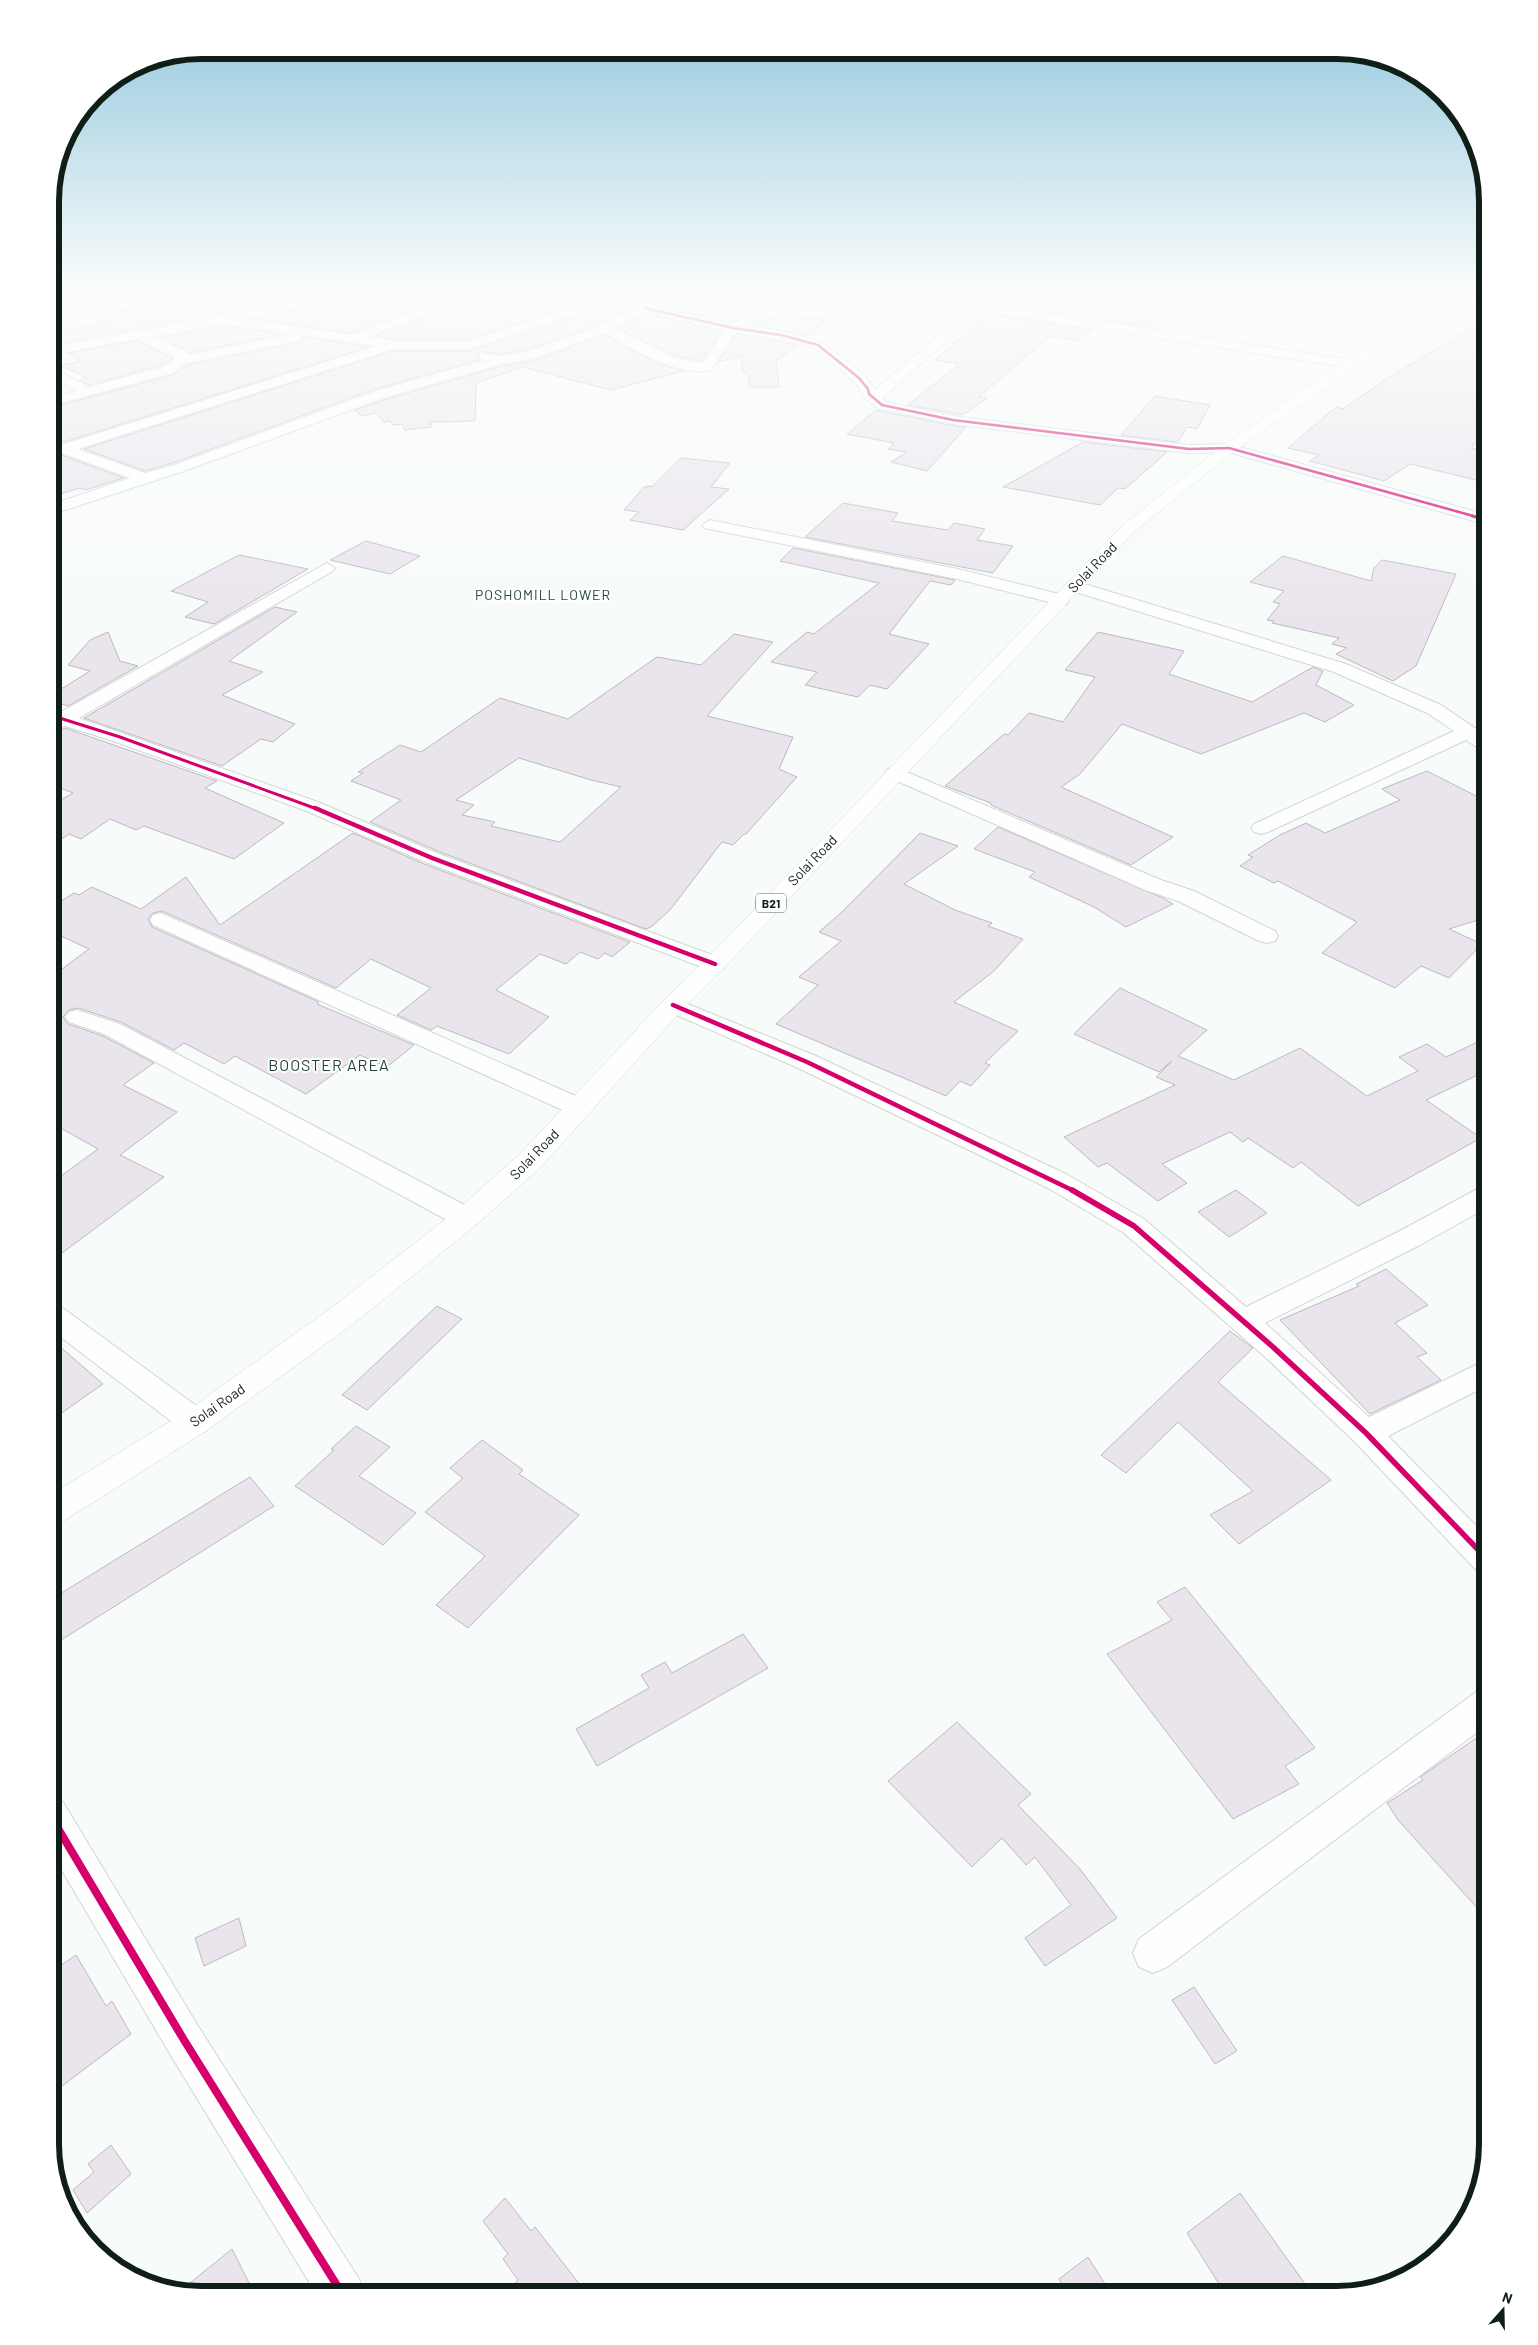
<svg xmlns="http://www.w3.org/2000/svg" width="1538" height="2345" viewBox="0 0 1538 2345" font-family="Barlow,sans-serif">
  <style>
    .building { fill: #eae4ed; stroke: #bcbabe; fill-rule: evenodd }
    .lines { fill: none; stroke-linecap: round; stroke-linejoin: round }
    .minor-casing { stroke: #ced7d3; stroke-width: 2 }
    .trunk-casing { stroke: #ced7d3; stroke-width: 1 }
    .minor { fill: #fefefe; fill-rule: evenodd }
    .trunk { fill: #fefefe; fill-rule: evenodd }
    .cycleway-far4-casing { stroke: #fff; stroke-width: 4.5 }
    .cycleway-far3-casing { stroke: #fff; stroke-width: 5 }
    .cycleway-far2-casing { stroke: #fff; stroke-width: 7 }
    .cycleway-far1-casing { stroke: #fff; stroke-width: 9 }
    .cycleway-casing { stroke: #fff; stroke-width: 11 }
    .cycleway-far4 { stroke: #d6006c; stroke-width: 2.5 }
    .cycleway-far3 { stroke: #d6006c; stroke-width: 3 }
    .cycleway-far2 { stroke: #d6006c; stroke-width: 4.5 }
    .cycleway-far1 { stroke: #d6006c; stroke-width: 5.5 }
    .cycleway { stroke: #d6006c; stroke-width: 8 }
    .labels { text-anchor: middle; dominant-baseline: central; stroke-width: 4; stroke-linejoin: round; paint-order: stroke }
    .shield { fill: #fff; stroke: #57625d; stroke-width: 1 }
    .shield-label { font-size: 12px; font-weight: bold; fill: #0f1e17 }
    .street-label { font-size: 14px; fill: #0f1e17; stroke: #fff }
    .far-quarter-label { font-size: 14px; letter-spacing: 1px; fill: #234638; stroke: #fff }
    .quarter-label { font-size: 16px; letter-spacing: 1px; fill: #234638; stroke: #fff }
    .rim { fill: none; stroke: #0f1e17; stroke-width: 6 }
  </style>
  <rect width="100%" height="100%" fill="#f7fbf9"/>
  <!-- building -->
  <path class="building" d="M281 293H306L311 296 56 344 50 340V334L106 323 94 316 208 295 220 304Z
    M401 293H466L350 333 256 319 324 305 332 310 401 295Z
    M492 293H633L593 298 469 339H395L375 336Z
    M704 293H881L847 312 779 302 748 312 731 322 664 307 667 305 664 301 696 299Z
    M1025 293H1113L1185 310 1151 327 1001 305 1008 299Z
    M639 303 600 324 526 350 501 354 479 351V360L375 389 176 462 145 471 84 449 393 351H471L597 309Z
    M646 314 722 331 701 361 676 356 619 329Z
    M780 314 825 321 807 336 753 325Z
    M989 314 1092 330 1078 340 1050 336 979 397 987 398 963 415 908 405 959 364 935 360Z
    M1483 322 1488 324V365L1479 374 1488 376V431L1471 448 1488 452V483L1410 464 1384 481 1310 461 1319 455 1288 448 1336 407 1343 409 1389 377Z
    M224 326 283 334 188 353 186 349 158 338Z
    M737 334 796 345 780 359H776L779 387H750L747 373H743L741 356 718 362Z
    M604 335 655 362 683 371 611 390 522 367 476 383 475 421 430 422 432 427 405 430 402 424 393 425 390 421 384 422 376 413 362 416 355 410 387 399 502 366 534 361Z
    M304 337 369 347 64 442 50 438V408L173 375 187 365 298 343 302 342Z
    M136 341 173 358 162 365 90 385 79 380 87 378 61 366 80 361 69 353Z
    M1155 396 1210 405 1197 429 1187 427 1178 442 1121 435Z
    M876 410 949 425 966 427 927 471 891 462 907 452 888 449 894 443 847 434Z
    M1083 442 1167 452 1125 489 1118 488 1100 505 1003 487Z
    M50 451 124 478 85 490 80 488 50 497Z
    M681 458 730 463 711 487 729 489 683 530 630 520 639 512 624 510 644 487 653 486Z
    M843 503 898 513 892 521 948 530 954 523 985 529 977 540 1013 546 993 573 805 537Z
    M366 541 420 556 390 574 330 560Z
    M793 548 955 580 951 585 930 581 889 634 929 644 887 689 870 685 858 697 805 685 817 672 771 662 807 632 814 634 879 583 780 561Z
    M239 555 308 569 214 624 185 617 208 602 171 591Z
    M1283 556 1371 581 1374 568 1382 560 1456 574 1416 666 1393 681 1336 654 1347 648 1332 644 1339 638 1272 623 1274 621 1267 620 1280 604 1273 602 1284 591 1250 582Z
    M275 607 297 612 229 661 263 672 222 695 295 724 273 742 261 739 222 766 84 718Z
    M108 632 120 661 138 666 68 706 50 700V696L90 671 68 665 90 640Z
    M1098 632 1184 651 1169 674 1252 702 1313 667 1323 671 1316 685 1354 705 1325 722 1304 713 1201 754 1122 724 1080 774 1061 787 1173 837 1131 865 991 805V803L945 786 1004 734 1008 735 1029 713 1063 722 1095 677 1065 670Z
    M734 634 773 642 707 716 793 737 779 769 797 777 746 834H744L733 845 722 842 670 910 651 927 646 929 440 852 370 822 401 800 351 781 363 773 358 772 400 745 421 752 500 698 568 719 657 657 701 665ZM519 758 591 780 621 787 560 842 491 826 495 822 462 815 474 805 456 800Z
    M65 728 217 781 205 788 284 823 234 859 144 826 136 830 110 819 81 839 69 834 50 847V806L73 793 50 784V735Z
    M1427 771 1488 802V917L1449 929 1482 944 1449 978 1421 966 1395 988 1322 953 1357 922 1278 881 1274 883 1240 866 1253 857 1248 855 1280 835 1306 823 1325 833 1400 800 1382 789Z
    M998 827 1163 898 1173 904 1126 927 1094 907 1029 877 1035 872 974 849Z
    M353 833 424 864 630 942 612 957 605 953 598 959 580 952 566 964 540 954 496 990 549 1017 509 1054 437 1026 431 1030 397 1015 431 988 371 959 336 988 162 911 153 913 148 919 152 927 319 1002 317 1004 414 1045 387 1067 360 1055 306 1094 235 1056 224 1064 184 1043 174 1050 121 1022 78 1008 69 1010 63 1017 68 1024 103 1036 154 1063 123 1085 177 1112 120 1155 164 1177 50 1262V1184L98 1149 50 1122V978L89 949 50 931V908L74 893 79 895 92 887 141 909 186 877 220 925Z
    M920 833 958 846 904 884 955 910 992 923 988 926 1023 939 994 971 954 1002 1018 1031 985 1063 990 1065 971 1086 960 1081 946 1096 776 1024 818 985 799 977 841 941 819 932 842 912Z
    M1120 988 1207 1030 1178 1056 1234 1080 1300 1048 1367 1096 1418 1071 1399 1057 1427 1044 1446 1057 1488 1037V1070L1426 1100 1481 1138 1358 1206 1301 1162 1293 1168 1248 1138 1243 1142 1230 1132 1162 1164 1187 1183 1158 1201 1107 1163 1098 1167 1064 1137 1175 1085 1156 1077 1172 1061 1159 1072 1074 1034Z
    M1236 1190 1267 1213 1229 1237 1198 1212Z
    M1386 1269 1428 1305 1395 1323 1427 1353 1417 1357 1441 1380 1370 1414 1280 1320 1359 1286 1356 1284Z
    M437 1306 462 1319 367 1410 342 1395Z
    M1230 1331 1253 1348 1218 1382 1331 1480 1239 1544 1210 1515 1253 1491 1178 1422 1126 1473 1101 1455Z
    M50 1338 103 1384 50 1421Z
    M356 1426 390 1447 359 1476 416 1513 383 1545 295 1486 334 1450 331 1449Z
    M482 1440 523 1470 519 1474 579 1515 468 1628 436 1605 485 1556 425 1512 463 1478 450 1468Z
    M250 1477 274 1506 50 1647V1600Z
    M1185 1587 1315 1748 1285 1766 1299 1784 1233 1819 1107 1654 1172 1620 1157 1602Z
    M743 1634 768 1668 597 1766 576 1729 649 1688 641 1675 665 1662 672 1673Z
    M957 1722 1031 1794 1018 1805 1080 1869 1117 1918 1045 1966 1025 1938 1071 1905 1035 1857 1026 1865 1002 1838 972 1867 888 1781Z
    M1488 1730V1920L1398 1820 1387 1803 1423 1780 1420 1777Z
    M239 1918 246 1946 204 1966 195 1938Z
    M76 1955 106 2006 112 2001 131 2034 50 2095V1973Z
    M1194 1987 1237 2051 1215 2064 1172 2000Z
    M111 2145 131 2174 87 2213 73 2190 94 2172 88 2164Z
    M1240 2193 1313 2295H1226L1187 2233Z
    M505 2198 531 2231 535 2227 588 2295H504L518 2280 503 2259 508 2254 483 2221Z
    M232 2249 255 2295H191L180 2291Z
    M1088 2257 1112 2295H1068L1059 2279Z"/>
  <g class="lines">
    <defs>
      <path id="minor" d="M168 293H194L188 297 50 322V314Z
        M337 293H361L355 297 245 319 350 335 472 293H490L367 337 395 341H469L594 300 649 293H702L696 297 619 303 597 307 470 349H393L78 449 145 473 177 464 376 391 486 360 480 359 479 356 480 353 501 356 526 352 601 326 640 305 659 300 665 304 659 308 731 324 749 314 779 304 852 315 872 311 903 299 885 296 883 293H913L1351 360 1357 364 1351 368 981 311 882 398 887 402 953 416 1189 445 1229 444 1488 515V525L1228 452 1189 453 953 424 877 408 864 397 854 381 814 348 780 339 736 332 711 370C678 378 633 348 604 333L533 359 502 364 386 397 187 470 50 515V505L130 478 50 449V440L64 444 377 346 303 335 302 340 298 341 186 363 173 373 50 406V398L77 391 50 377V368L90 387 163 367 175 359 174 356 136 339 50 355V347L224 316ZM919 301 969 309 875 390 864 375 822 342 781 331 746 326 780 312 852 323 879 317ZM646 312 725 330 702 363 675 358 615 329ZM224 324 294 334 187 355 185 351 151 337Z
        M1458 305 1488 314V322L1454 312 1452 309 1454 306Z
        M710 520 958 569 1067 596 1069 600 1067 604 1061 605 957 579 704 528 702 525Z
        M327 563 335 568 333 571 79 718 318 802 439 854 723 959 726 964 723 969 715 971 707 969 425 862 304 810 113 741 65 726 50 729V709L61 712Z
        M1075 581 1346 664 1441 705 1488 737V752L1481 750 1466 740 1268 832 1261 834 1254 832 1251 828 1254 824 1454 731 1427 713 1334 672 1069 590 1067 586 1069 582Z
        M895 767 1161 880 1194 891 1275 931 1278 936 1275 941 1267 943 1259 941 1178 901 1145 890 888 777 885 773 888 769Z
        M161 913 587 1101 591 1107 587 1113 578 1115 569 1113 153 925 150 920 153 915Z
        M673 998 816 1056 1066 1174 1144 1219 1246 1307 1400 1231 1479 1188 1488 1186V1207L1420 1245 1265 1323 1369 1417 1488 1359V1385L1388 1436 1488 1538V1574L1476 1570 1355 1442 1263 1355 1124 1233 1048 1188 798 1068 665 1010 661 1005 665 1000Z
        M77 1010 120 1024 476 1211 479 1218 476 1225 466 1228 456 1225 104 1034 69 1022 65 1017 69 1012Z
        M50 1303 60 1306 206 1413 210 1422 206 1431 195 1434 184 1431 50 1329Z
        M1488 1687V1724L1167 1967 1153 1973 1139 1967 1133 1953 1139 1939 1476 1692Z
        M50 1797 63 1802 198 2026 359 2279 365 2295H317L170 2054 50 1850Z"/>
      <path id="trunk" d="M1482 293H1488V300L1356 367 1234 451 1133 533 723 969 682 1010 540 1168 476 1225 353 1324 206 1431 62 1522 50 1526V1495L184 1413 331 1308 456 1211 520 1154 664 1000 707 959 1121 527 1224 445 1346 361Z"/>
    </defs>
    <!-- minor casing -->
    <use href="#minor" class="minor-casing"/>
    <!-- trunk casing -->
    <use href="#trunk" class="trunk-casing"/>
    <!-- minor -->
    <use href="#minor" class="minor"/>
    <!-- trunk -->
    <use href="#trunk" class="trunk"/>
    <defs>
      <path id="cycleway-far4" d="M644 308 733 328 781 335 818 345 859 378 868 389 869 394 882 405 953 420 1189 449 1229 448 1477 517"/>
      <path id="cycleway-far3" d="M1472 516 1488 520
        M50 715 120 737 317 809"/>
      <path id="cycleway-far2" d="M315 808 432 858 715 964
        M673 1005 807 1062 1074 1191"/>
      <path id="cycleway-far1" d="M1072 1190 1134 1226 1273 1347 1366 1433 1488 1560"/>
      <path id="cycleway" d="M50 1815 184 2040 343 2295"/>
    </defs>
    <!-- cycleway-far4 casing -->
    <use href="#cycleway-far4" class="cycleway-far4-casing"/>
    <!-- cycleway-far3 casing -->
    <use href="#cycleway-far3" class="cycleway-far3-casing"/>
    <!-- cycleway-far2 casing -->
    <use href="#cycleway-far2" class="cycleway-far2-casing"/>
    <!-- cycleway-far1 casing -->
    <use href="#cycleway-far1" class="cycleway-far1-casing"/>
    <!-- cycleway casing -->
    <use href="#cycleway" class="cycleway-casing"/>
    <!-- cycleway-far4 -->
    <use href="#cycleway-far4" class="cycleway-far4"/>
    <!-- cycleway-far3 -->
    <use href="#cycleway-far3" class="cycleway-far3"/>
    <!-- cycleway-far2 -->
    <use href="#cycleway-far2" class="cycleway-far2"/>
    <!-- cycleway-far1 -->
    <use href="#cycleway-far1" class="cycleway-far1"/>
    <!-- cycleway -->
    <use href="#cycleway" class="cycleway"/>
  </g>
  <!-- sky -->
  <linearGradient id="sky" x2="0" y2="1"><stop stop-color="#91c6dc"/><stop offset="0.47" stop-color="#fbfdfc"/><stop offset="1" stop-color="#fbfdfc" stop-opacity="0"/></linearGradient>
  <rect width="1538" height="621" fill="url(#sky)"/>
  <g class="labels">
    <!-- shield labels -->
    <rect class="shield" x="756" y="893.5" width="30" height="19" rx="4"/>
    <g class="shield-label">
      <text x="771" y="903">B21</text>
    </g>
    <!-- street labels -->
    <g class="street-label">
      <text transform="translate(1092 567) rotate(-46)">Solai Road</text>
      <text transform="translate(812 860) rotate(-46)">Solai Road</text>
      <text transform="translate(534 1154) rotate(-46)">Solai Road</text>
      <text transform="translate(217 1405) rotate(-35)">Solai Road</text>
    </g>
    <!-- far-quarter labels -->
    <g class="far-quarter-label">
      <text x="543" y="594">POSHOMILL LOWER</text>
    </g>
    <!-- quarter labels -->
    <g class="quarter-label">
      <text x="329" y="1064">BOOSTER AREA</text>
    </g>
  </g>
  <!-- crop -->
  <path d="M0 0H1538V2345H0ZM201 59H1337A142 142 0 0 1 1479 201V2144A142 142 0 0 1 1337 2286H201A142 142 0 0 1 59 2144V201A142 142 0 0 1 201 59Z" fill="#fff" fill-rule="evenodd"/>
  <path class="rim" d="M201 59H1337A142 142 0 0 1 1479 201V2144A142 142 0 0 1 1337 2286H201A142 142 0 0 1 59 2144V201A142 142 0 0 1 201 59Z"/>
  <!-- north arrow -->
  <g transform="translate(1503 2310) rotate(20)" stroke="#ffffff" stroke-width="4" paint-order="stroke">
  <path d="M0-4L9 19L0 12L-9 19Z" fill="#0f1e17"/>
  <text y="-8" font-size="14" font-weight="bold" text-anchor="middle" fill="#0f1e17">N</text>
  </g>
</svg>
